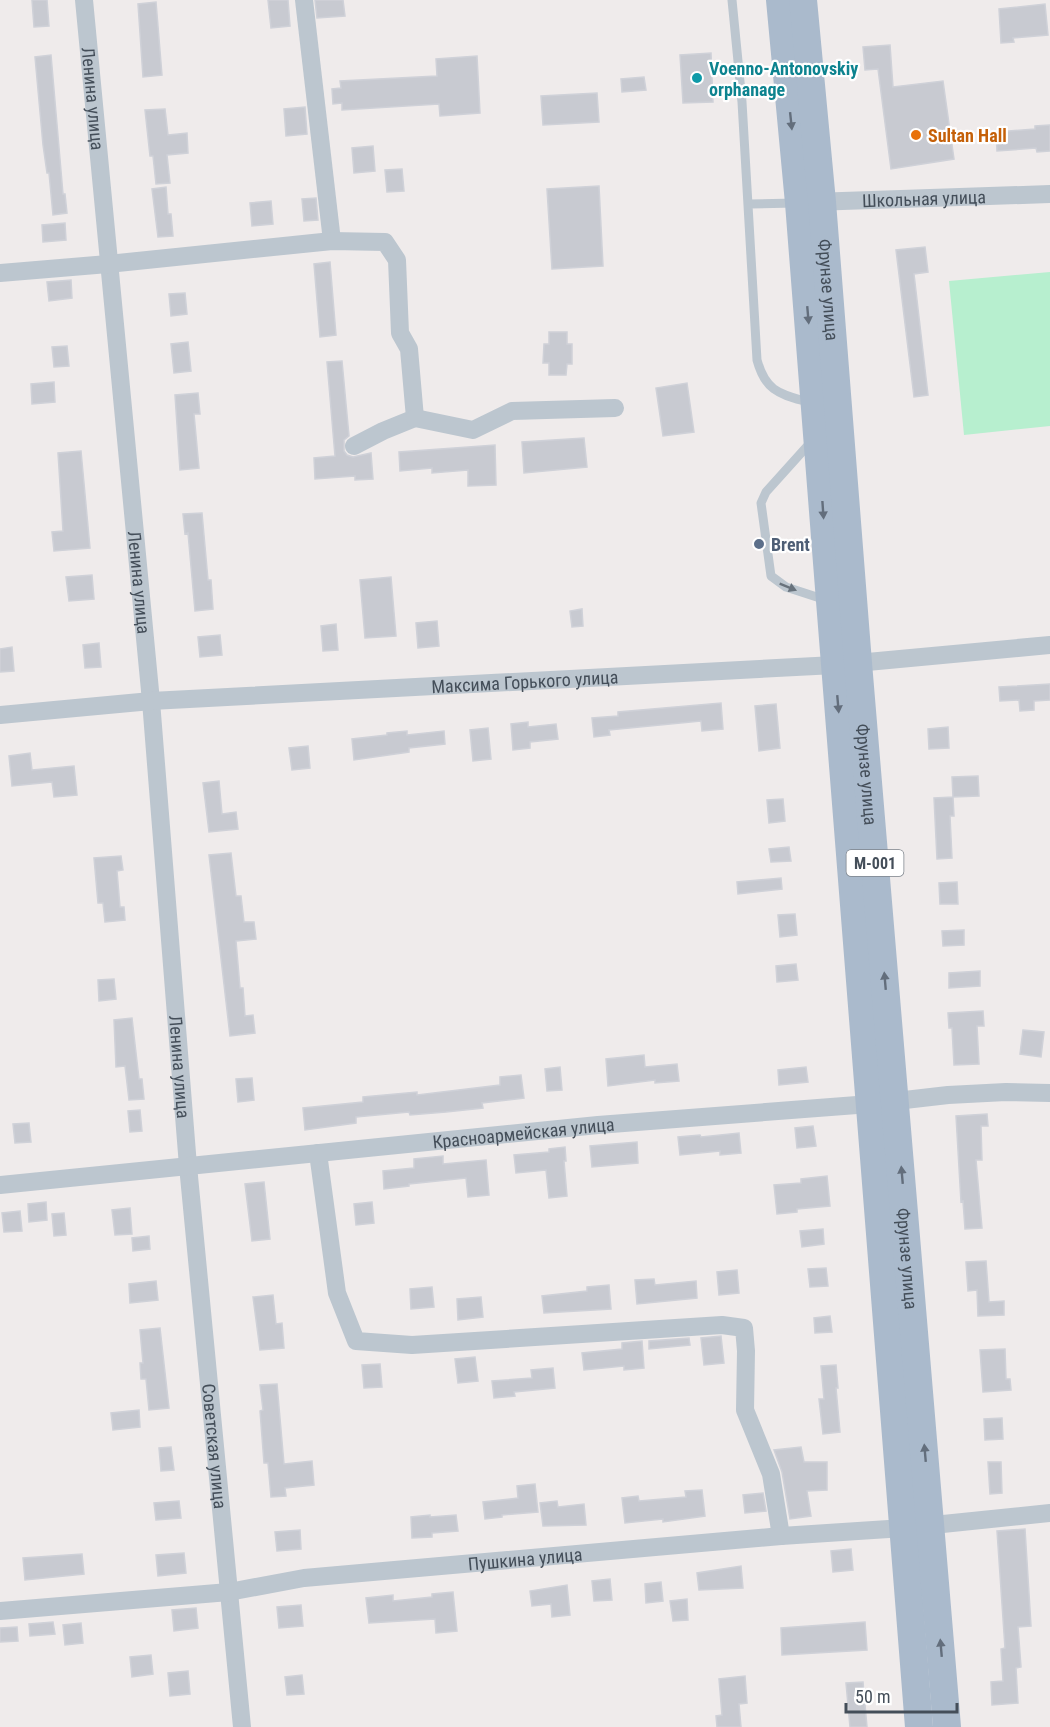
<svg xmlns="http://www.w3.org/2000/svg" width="1050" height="1727" viewBox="0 0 1050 1727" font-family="'Roboto Condensed',sans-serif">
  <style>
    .green { fill: #b7efcf }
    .building { fill: #c8cad1; stroke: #cfd1d8; stroke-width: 1.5 }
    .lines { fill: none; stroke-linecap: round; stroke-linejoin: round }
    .lane { stroke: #bcc6cf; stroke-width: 9 }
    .street { stroke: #bcc6cf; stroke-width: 18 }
    .primary { stroke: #aabacc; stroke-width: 28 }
    .oneway { fill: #636e7c }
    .oneway2 { fill: #68727c }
    .culture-dot { fill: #0f9aa8; stroke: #fff; stroke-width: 2 }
    .food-dot { fill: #e8710a; stroke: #fff; stroke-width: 2 }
    .service-dot { fill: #5c6f8a; stroke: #fff; stroke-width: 2 }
    .labels { text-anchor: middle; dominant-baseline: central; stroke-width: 4.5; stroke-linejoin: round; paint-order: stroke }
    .shield { fill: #fff; stroke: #7c838b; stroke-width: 1.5 }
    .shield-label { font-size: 16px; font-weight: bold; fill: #444e59 }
    .culture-label { font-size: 18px; font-weight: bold; fill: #0d838f; stroke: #fff; text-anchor: start }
    .street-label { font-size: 18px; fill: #444e59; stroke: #fff }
    .food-label { font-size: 18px; font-weight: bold; fill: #c56008; stroke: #fff; text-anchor: start }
    .service-label { font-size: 18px; font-weight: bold; fill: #4e5e75; stroke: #fff; text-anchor: start }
  </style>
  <rect width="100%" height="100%" fill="#efebeb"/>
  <!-- green -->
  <path class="green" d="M1050 272V426L964 435 949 281Z"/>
  <!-- building -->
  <path class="building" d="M32 0H47L49 26 34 27Z
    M268 0H288L290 26 271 28Z
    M315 0H343L345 16 317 18Z
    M156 2 162 75 143 77 138 4Z
    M1045 4 1048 35 1013 38 1014 42 1001 43 999 9Z
    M890 45 893 87 943 81 954 159 891 169 878 69 865 70 863 47Z
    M711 53 713 102 683 103 680 55Z
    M51 55 63 194H65L67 213 53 215 49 173H47L43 145 35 57Z
    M477 56 480 113 440 116 439 104 342 110V103L333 104 332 89 341 88 340 81 437 76 436 59Z
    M644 77 646 90 622 92 621 79Z
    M597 93 599 122 543 125 541 96Z
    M305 107 307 134 286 136 284 109Z
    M165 109 168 135 187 133 188 153 167 155 170 183 156 184 153 156H150L145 110Z
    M1050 125V151L1037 152 1036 148 997 151 996 132 1035 129V126Z
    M373 146 375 171 354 173 352 148Z
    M402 169 404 191 387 192 385 170Z
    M599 186 603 266 552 269 547 189Z
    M166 187 168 214H171L173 236 158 237 152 189Z
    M316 198 318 220 304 221 302 199Z
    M271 201 273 224 252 226 250 203Z
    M65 223 66 240 43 242 42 225Z
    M925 247 928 272 914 274 928 395 914 397 896 250Z
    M330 262 336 335 320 337 314 264Z
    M71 280 72 298 49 301 47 282Z
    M185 293 187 314 171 316 169 294Z
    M549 332H567V344H572V364H567L566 375H549V363H543L544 344H549Z
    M188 342 191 371 174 373 171 344Z
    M67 346 69 366 54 367 52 347Z
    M342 361 349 436 344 440V451L347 455 353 457 371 453 373 479 355 480V476L315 479 314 458 335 456 327 362Z
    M54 382 55 402 32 404 31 384Z
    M687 383 694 432 663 436 656 388Z
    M198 393 200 414H194L199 468 180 470 175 395Z
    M584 438 587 467 524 473 522 442Z
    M495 445 496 485 468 486V470L432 473V468L400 471 399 452Z
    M81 451 90 548 54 551 52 532 63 531 58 453Z
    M202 513 208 580H211L213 609 195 611 188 533 185 534 183 514Z
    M92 575 94 599 69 601 66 577Z
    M391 577 396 636 365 638 360 580Z
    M582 609 583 626 572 627 570 611Z
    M437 621 439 646 418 648 416 623Z
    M336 624 338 650 323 651 321 626Z
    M220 635 222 655 200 657 198 637Z
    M99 643 101 667 85 668 83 645Z
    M12 647 14 671 0 672V649Z
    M1050 684V700L1034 701V710L1020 711 1019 700 1000 701 999 687Z
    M721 703 723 729 702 731 701 721 609 730 610 735 594 737 592 718 618 716V712Z
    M776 704 780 748 759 751 755 706Z
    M528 722V727L556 724 558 739 530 742V748L513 750 511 724Z
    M948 727 949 748 929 749 928 729Z
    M488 728 491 759 473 761 470 730Z
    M407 731V735L444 731 445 744 409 748V752L354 760 352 739 387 735V733Z
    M308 746 310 768 292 770 289 748Z
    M30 753 32 770 74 766 77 795 54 797 52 782 12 786 9 756Z
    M978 776 979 796 953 797 952 777Z
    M219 781 222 814 236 812 238 829 209 832 203 783Z
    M953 797 954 816H950L952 858 937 859 934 798Z
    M783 799 785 821 769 823 767 800Z
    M789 847 791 861 771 862 769 849Z
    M231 853 236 896H241L244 922H254L256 939 236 941 240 988H243L245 1016 253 1015 255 1033 230 1036 209 855Z
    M121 856 123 870 117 871 120 907H124L125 920 105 922 103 903H98L94 858Z
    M781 878 782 889 738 894 737 882Z
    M957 882 958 904H940L939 883Z
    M795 914 797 935 780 937 778 915Z
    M964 930V945L943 946 942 931Z
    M796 964 798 980 777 982 776 966Z
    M980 971V986L949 988V973Z
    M114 979 116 999 99 1001 98 980Z
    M983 1011 984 1026H977L979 1064 954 1065 952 1028H949L948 1013Z
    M132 1018 139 1079H142L144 1099 129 1100 125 1066 116 1067 114 1020Z
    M1023 1030 1044 1032 1041 1057 1020 1054Z
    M644 1055 645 1067 677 1064 679 1081 655 1083V1080L608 1086 606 1059Z
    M560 1067 562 1090 547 1091 545 1069Z
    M806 1067 808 1082 779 1085 778 1070Z
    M521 1075 524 1098 482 1103 483 1108 446 1112 410 1115 409 1112 356 1117V1123L305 1130 303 1108 363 1102V1097L417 1092V1095L500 1085V1077Z
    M252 1078 254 1100 238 1102 236 1079Z
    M140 1110 142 1131 130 1132 128 1111Z
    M987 1114 988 1126H981L982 1160H976L982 1228 965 1229 963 1201 961 1202 956 1116Z
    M29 1123 31 1142 15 1143 13 1124Z
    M813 1126 816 1146 797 1148 795 1128Z
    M739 1133 741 1153 720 1155V1151L680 1155 678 1137 700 1135 701 1137Z
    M637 1142 638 1163 592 1167 590 1146Z
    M565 1147 566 1161H564L567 1196 549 1198 546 1170 516 1173 514 1155 549 1152V1149Z
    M443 1156V1164L486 1160 489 1195 468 1197 466 1178 409 1184V1186L384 1189 383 1171 414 1168V1159Z
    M827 1176 830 1206 797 1209V1212L777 1214 774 1185 801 1183V1179Z
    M264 1182 270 1239 252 1241 245 1184Z
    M46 1202 47 1220 29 1222 28 1204Z
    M372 1202 374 1223 356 1225 354 1204Z
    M130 1208 132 1234 115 1235 112 1210Z
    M20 1211 22 1231 4 1232 2 1213Z
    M64 1213 66 1235 54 1236 52 1214Z
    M823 1229 824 1244 802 1247 800 1231Z
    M149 1236 150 1249 133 1251 132 1238Z
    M986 1261 989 1302 1004 1301V1315L978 1316 977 1290 968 1291 966 1262Z
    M826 1268 828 1286 810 1287 808 1269Z
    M737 1270 739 1293 719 1295 717 1272Z
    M654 1279 655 1285 696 1281 697 1298 637 1304 635 1280Z
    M156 1281 158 1300 130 1303 129 1284Z
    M609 1285 611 1309 544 1313 542 1296 587 1291V1287Z
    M432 1287 434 1307 411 1309 410 1289Z
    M273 1295 276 1324 282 1323 284 1348 260 1350 253 1297Z
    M481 1297 483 1317 458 1320 457 1299Z
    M830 1316 832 1332 815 1333 814 1318Z
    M160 1328 169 1408 149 1410 146 1379H141L140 1363H143L140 1330Z
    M721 1336 724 1363 704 1365 701 1338Z
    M689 1338 690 1345 649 1349V1341Z
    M642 1341 644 1368 624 1370V1366L584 1370 582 1353 622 1349V1343Z
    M1005 1349 1006 1379H1010L1011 1390 983 1392 980 1350Z
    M475 1357 478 1381 458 1383 455 1359Z
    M380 1364 382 1387 364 1388 362 1365Z
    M836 1365 838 1388H836L840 1432 823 1434 819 1399H824L821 1366Z
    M553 1368 555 1388 514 1392 515 1396 494 1398 492 1381 532 1378 531 1370Z
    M277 1384 284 1464 312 1461 314 1485 285 1488 286 1496 271 1497 268 1463H264L260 1411 263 1410 260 1385Z
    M139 1410 140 1427 113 1430 111 1413Z
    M1002 1418 1003 1439 985 1440 984 1419Z
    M171 1447 174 1470 161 1471 159 1448Z
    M801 1447 804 1462H827V1490L807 1491 811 1516 790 1519 782 1472 774 1450Z
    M988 1462H1001L1002 1493 990 1494Z
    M535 1484 538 1512 502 1515V1517L485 1519 483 1502 518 1498 517 1486Z
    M702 1490 705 1516 663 1522V1519L625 1523 622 1498 638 1496 639 1501 686 1497 685 1491Z
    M763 1493 766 1511 745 1513 743 1495Z
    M179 1501 181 1518 156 1520 154 1503Z
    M557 1501 558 1507 584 1504 586 1525 543 1526 540 1503Z
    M430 1515V1517L456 1515 458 1531 432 1533V1537L412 1538 411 1517Z
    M1025 1529 1031 1626 1018 1627 1021 1667 1016 1668 1018 1703 992 1705 991 1682 1003 1681 1001 1649 1005 1648 997 1531Z
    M300 1530 301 1549 277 1551 275 1532Z
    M851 1549 853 1570 833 1572 831 1551Z
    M184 1553 186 1573 158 1576 156 1555Z
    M82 1554 84 1574 25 1580 23 1558Z
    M741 1566 743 1588 699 1590 697 1573Z
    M610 1579 612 1600 594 1601 592 1581Z
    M661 1582 663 1601 646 1603 645 1584Z
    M567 1585 570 1615 552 1617 551 1604 532 1606 530 1591Z
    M453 1592 457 1631 436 1633 435 1619 369 1623 366 1598 393 1595V1601L432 1597V1594Z
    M687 1599 688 1620 673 1621 670 1601Z
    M301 1605 303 1626 279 1628 277 1607Z
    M196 1608 198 1628 174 1631 172 1610Z
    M53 1622 55 1634 30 1636 29 1624Z
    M865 1622 867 1650 782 1655 781 1628Z
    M81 1623 83 1643 65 1645 63 1625Z
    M17 1627 18 1641 0 1642V1628Z
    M151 1655 153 1674 132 1677 130 1657Z
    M188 1671 190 1694 170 1696 168 1673Z
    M302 1675 304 1694 287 1695 285 1677Z
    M745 1676 747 1703 739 1704 741 1727H717L716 1716 722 1715 719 1679Z
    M863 1682 867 1727H850L846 1683Z"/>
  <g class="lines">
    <!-- lane -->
    <path class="lane" d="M732 0 742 102 757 360C766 393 781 394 811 403
      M749 204 795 203
      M811 442 766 492 761 503 771 576 786 587 826 600"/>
    <!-- street -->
    <g class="street">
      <path id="s1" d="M84 0 151 701 188 1166 242 1727"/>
      <path d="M304 0 332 241"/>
      <path id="s2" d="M813 202 1050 194"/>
      <path d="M0 273 108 264 332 241 385 242 397 260 400 333 409 349 415 418 383 431 354 446"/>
      <path d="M415 418 473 430 512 411 615 408"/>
      <path id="s3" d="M0 715 151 701 835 665 1050 645"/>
      <path d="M318 1153 337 1293 356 1341 412 1345 722 1325 744 1328 746 1351 745 1410 771 1474 781 1536"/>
      <path id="s4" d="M0 1185 598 1125 870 1104 948 1095 1006 1092 1050 1093"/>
      <path id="s5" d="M0 1611 229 1592 304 1578 781 1536 904 1528 1050 1513"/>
    </g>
    <!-- primary -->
    <g class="primary">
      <path d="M780 0 799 203 830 601 919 1727"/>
      <path id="s6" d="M803 0 822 202 858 663 947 1727"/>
    </g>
  </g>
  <!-- one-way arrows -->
  <defs><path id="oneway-solid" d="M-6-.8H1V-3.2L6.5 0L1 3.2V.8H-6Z" transform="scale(1.5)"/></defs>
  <g class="oneway">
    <use href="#oneway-solid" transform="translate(791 121) rotate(84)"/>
    <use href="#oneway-solid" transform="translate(808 315) rotate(85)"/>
    <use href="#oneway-solid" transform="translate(823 510) rotate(86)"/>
    <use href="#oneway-solid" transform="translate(838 704) rotate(85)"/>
    <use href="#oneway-solid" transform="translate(885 981) rotate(-95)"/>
    <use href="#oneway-solid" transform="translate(902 1175) rotate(-95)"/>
    <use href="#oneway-solid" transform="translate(925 1453) rotate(-95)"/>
    <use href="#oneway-solid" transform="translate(941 1648) rotate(-95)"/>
  </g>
  <use class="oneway2" href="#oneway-solid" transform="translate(788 587) rotate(22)"/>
  <!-- markers -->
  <circle class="culture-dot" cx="697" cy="78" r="6"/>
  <circle class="food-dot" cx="916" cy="135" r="6"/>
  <circle class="service-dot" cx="759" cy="544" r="6"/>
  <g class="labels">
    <!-- shield labels -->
    <rect class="shield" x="846.5" y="850" width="57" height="26" rx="4.5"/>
    <g class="shield-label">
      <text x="875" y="863">M-001</text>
    </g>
    <!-- culture labels -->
    <g class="culture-label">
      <text x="709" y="68">Voenno-Antonovskiy<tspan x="709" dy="21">orphanage</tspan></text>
    </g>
    <!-- street labels -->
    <g class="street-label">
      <text stroke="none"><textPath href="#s1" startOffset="99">Ленина улица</textPath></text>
      <text stroke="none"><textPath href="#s2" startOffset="111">Школьная улица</textPath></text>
      <text stroke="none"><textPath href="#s6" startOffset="291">Фрунзе улица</textPath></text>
      <text stroke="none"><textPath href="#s1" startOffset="585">Ленина улица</textPath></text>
      <text stroke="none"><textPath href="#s3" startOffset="526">Максима Горького улица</textPath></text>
      <text stroke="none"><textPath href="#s6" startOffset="777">Фрунзе улица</textPath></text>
      <text stroke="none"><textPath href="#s1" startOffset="1071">Ленина улица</textPath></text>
      <text stroke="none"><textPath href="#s4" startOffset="526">Красноармейская улица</textPath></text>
      <text stroke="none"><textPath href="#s6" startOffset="1263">Фрунзе улица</textPath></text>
      <text stroke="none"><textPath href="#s1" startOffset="1452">Советская улица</textPath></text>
      <text stroke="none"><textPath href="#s5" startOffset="528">Пушкина улица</textPath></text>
    </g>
    <!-- food labels -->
    <g class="food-label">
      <text x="928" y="135">Sultan Hall</text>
    </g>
    <!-- service labels -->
    <g class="service-label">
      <text x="771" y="544">Brent</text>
    </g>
  </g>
  <!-- scale -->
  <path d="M846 1703v9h111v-9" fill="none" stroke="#444e59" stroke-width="3"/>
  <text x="855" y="1703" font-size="18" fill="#444e59" stroke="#ffffff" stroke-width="4.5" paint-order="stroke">50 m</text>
</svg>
